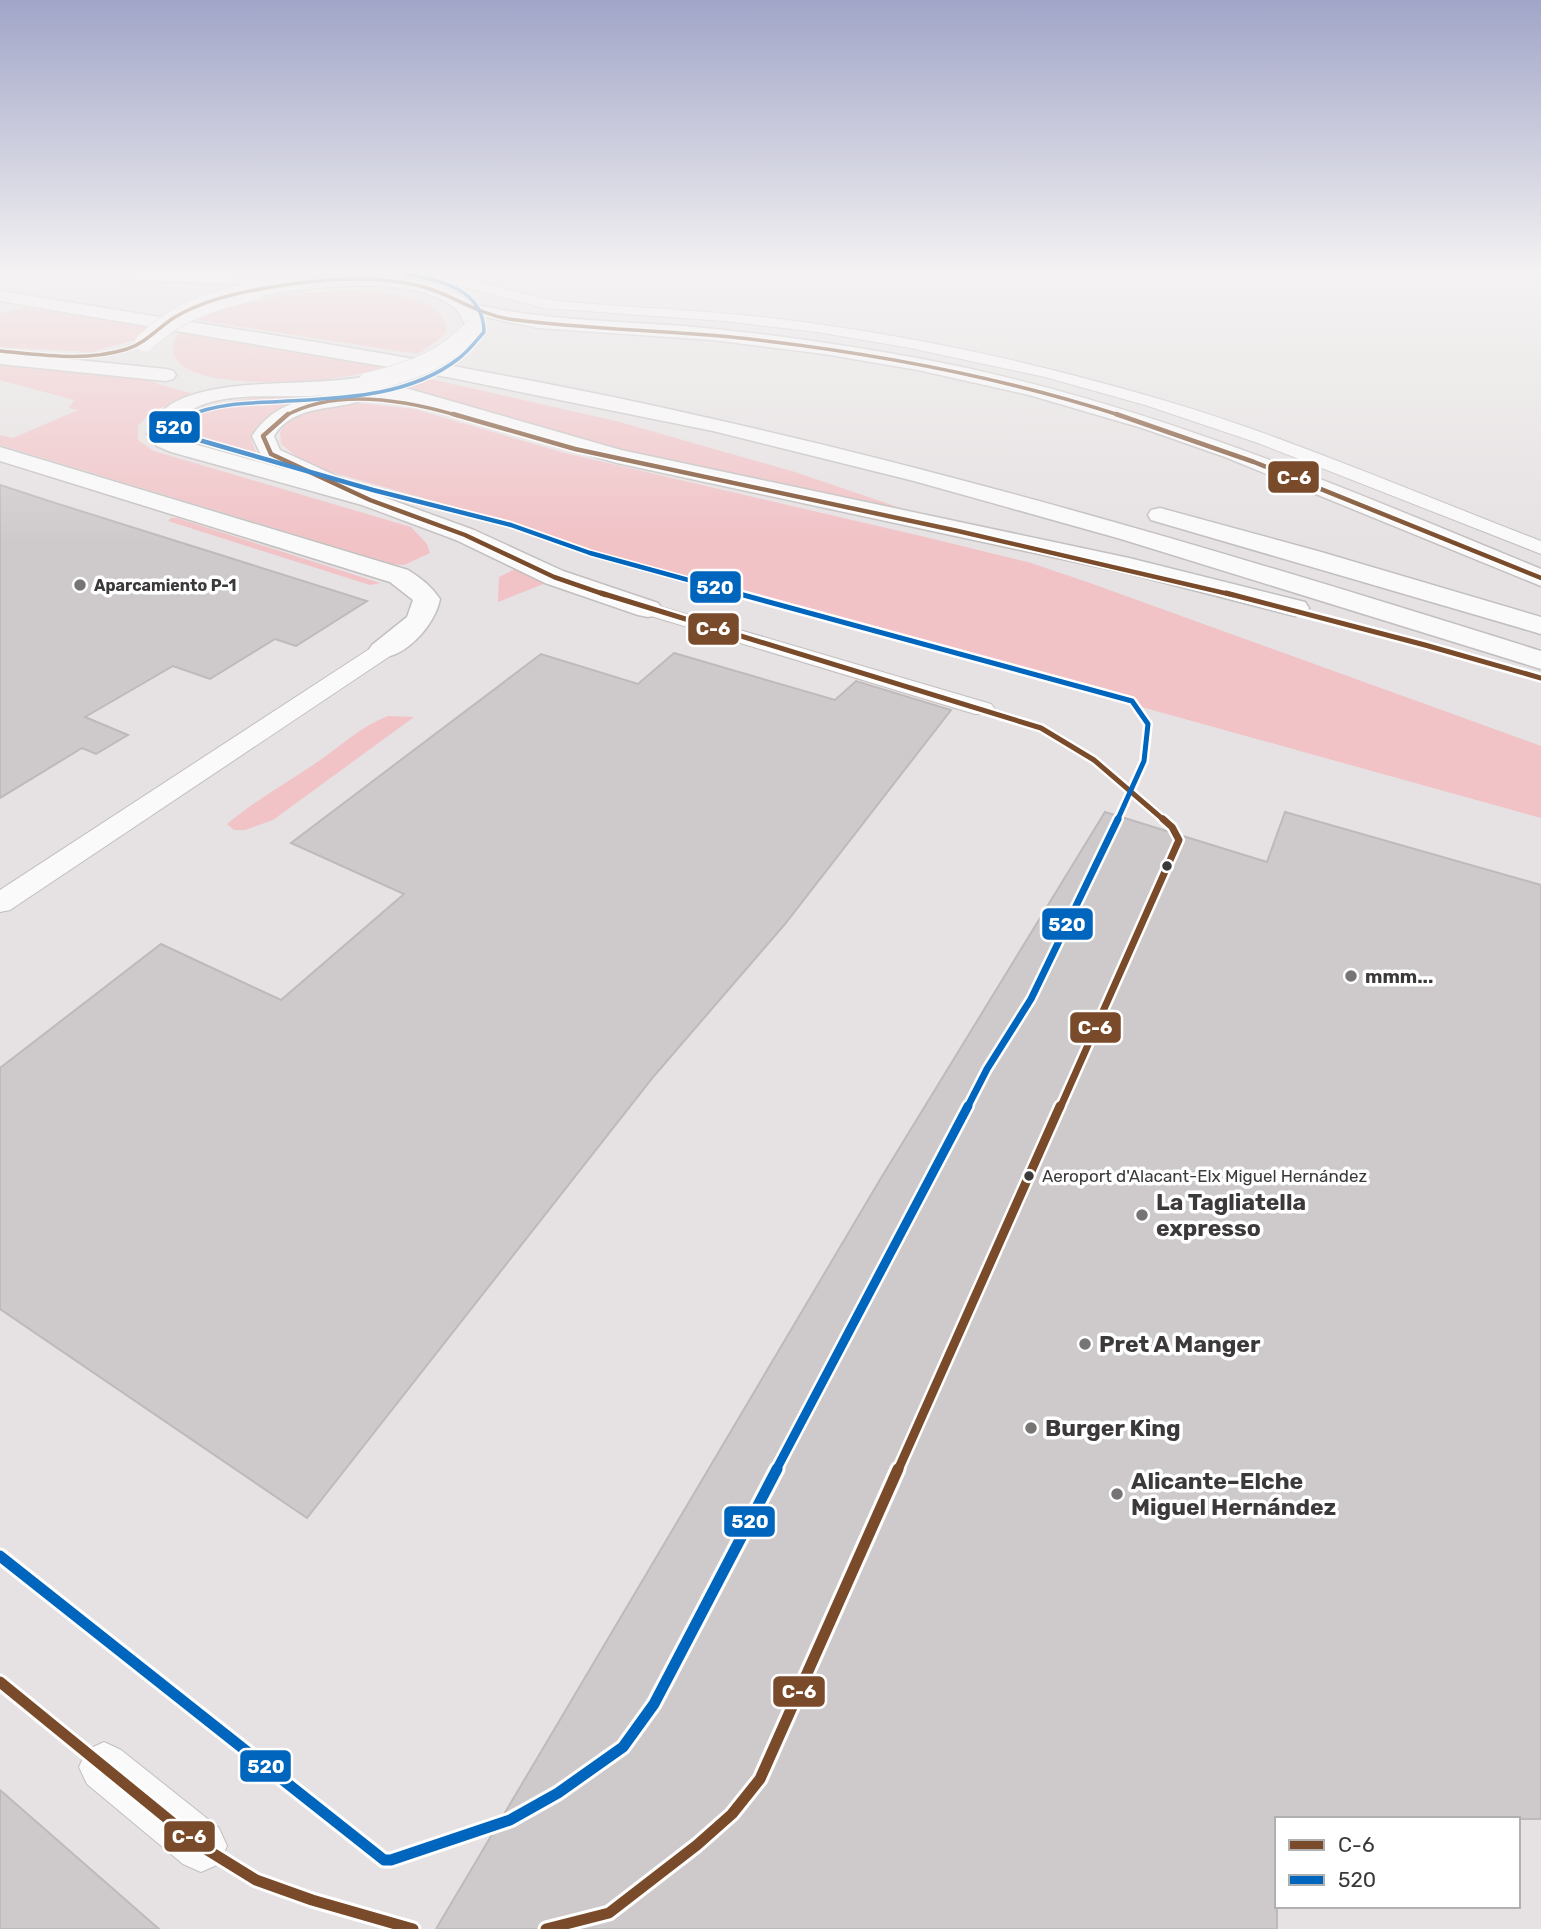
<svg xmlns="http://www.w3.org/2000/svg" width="1541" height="1929" viewBox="0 0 1541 1929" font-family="Rubik,sans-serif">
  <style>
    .green { fill: #f1c2c6 }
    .building { fill: #cecacb; stroke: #bebabb; stroke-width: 2 }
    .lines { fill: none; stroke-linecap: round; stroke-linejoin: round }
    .street-casing { stroke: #c2bfbf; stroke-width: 2 }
    .secondary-casing { stroke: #c2bfbf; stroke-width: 3 }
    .highway-casing { stroke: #c2bfbf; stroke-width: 3 }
    .street { fill: #fbfafb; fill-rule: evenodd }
    .secondary { fill: #fbfafb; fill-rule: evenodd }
    .highway { fill: #fbfafb; fill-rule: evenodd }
    .secondary-bridge-casing { stroke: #c2bfbf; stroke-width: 20; stroke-linecap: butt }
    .secondary-bridge { stroke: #fbfafb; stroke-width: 19 }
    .bus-1-far5-casing { stroke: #fff; stroke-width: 6 }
    .bus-1-far4-casing { stroke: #fff; stroke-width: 8 }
    .bus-1-far3-casing { stroke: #fff; stroke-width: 10 }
    .bus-1-far2-casing { stroke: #fff; stroke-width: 12 }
    .bus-1-far1-casing { stroke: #fff; stroke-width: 14 }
    .bus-1-casing { stroke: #fff; stroke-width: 17 }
    .bus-2-far5-casing { stroke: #fff; stroke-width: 6 }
    .bus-2-far4-casing { stroke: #fff; stroke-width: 8 }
    .bus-2-far3-casing { stroke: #fff; stroke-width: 10 }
    .bus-2-far2-casing { stroke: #fff; stroke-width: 12 }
    .bus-2-far1-casing { stroke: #fff; stroke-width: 14 }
    .bus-2-casing { stroke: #fff; stroke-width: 17 }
    .bus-1-far5 { stroke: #7a4b2a; stroke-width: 3.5 }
    .bus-1-far4 { stroke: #7a4b2a; stroke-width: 4.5 }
    .bus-1-far3 { stroke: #7a4b2a; stroke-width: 5 }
    .bus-1-far2 { stroke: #7a4b2a; stroke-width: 7 }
    .bus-1-far1 { stroke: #7a4b2a; stroke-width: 9 }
    .bus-1 { stroke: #7a4b2a; stroke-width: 11 }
    .bus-2-far5 { stroke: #0065bd; stroke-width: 3.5 }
    .bus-2-far4 { stroke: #0065bd; stroke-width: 4.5 }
    .bus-2-far3 { stroke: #0065bd; stroke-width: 5 }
    .bus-2-far2 { stroke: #0065bd; stroke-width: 7 }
    .bus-2-far1 { stroke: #0065bd; stroke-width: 9 }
    .bus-2 { stroke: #0065bd; stroke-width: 11 }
    .poi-dot { fill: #777474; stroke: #fff; stroke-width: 2.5 }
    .bus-dot { fill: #3b3939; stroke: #fff; stroke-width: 2.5 }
    .labels { text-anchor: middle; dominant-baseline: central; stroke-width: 7; stroke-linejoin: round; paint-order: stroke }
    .far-poi-label { font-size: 16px; font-weight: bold; fill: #3b3939; stroke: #fff; text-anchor: start }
    .bus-label { font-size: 17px; fill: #3b3939; stroke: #fff; text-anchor: start }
    .poi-label { font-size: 19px; font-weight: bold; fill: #3b3939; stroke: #fff; text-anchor: start }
    .near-poi-label { font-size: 23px; font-weight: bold; fill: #3b3939; stroke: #fff; text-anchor: start }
    .line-badge { stroke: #fff; stroke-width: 2.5 }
    .badge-label { font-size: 19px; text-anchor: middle; font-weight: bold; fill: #fff }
  </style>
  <rect width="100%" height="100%" fill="#e6e1e2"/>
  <!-- green -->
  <path class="green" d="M359 291C386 294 439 294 447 328L442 337 418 354 198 320C246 295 305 291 359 291Z
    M25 307 152 326 135 340 91 352 0 347V314Z
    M181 332 381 367C350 383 176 397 173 350 172 342 176 336 181 332Z
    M0 364H26L149 379 158 384 190 393 189 396 150 413 138 426V440L154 451 411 527 427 544 430 553 404 565 393 564 0 445V435L13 438 78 410 69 408 74 400 0 380Z
    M413 375 620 422 795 472 950 525 630 452 410 390 388 387Z
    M328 395C298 401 259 408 252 442L256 452 246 456 184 437 182 424C222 391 279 398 328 395Z
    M360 403 414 409 565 453 925 537 1031 563 1087 582 1541 746V818L1106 697 1108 689 721 587 709 580 700 587 540 540 487 516 331 472 305 463 281 444 280 432C296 407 332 405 360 403Z
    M171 518H177L380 583 370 585 168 521Z
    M515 569 546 583 498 602 499 577Z
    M388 716 414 717 273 820 245 830H234L227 824C256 800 285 784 316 763 340 747 361 726 388 716Z"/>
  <!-- building -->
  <path class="building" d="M0 485 52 502 367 601 296 646 275 639 210 679 173 666 85 717 128 735 96 754 82 748 0 798Z
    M674 653 835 700 856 681 951 710 785 924 654 1076 307 1518 0 1309V1068L161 944 281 1000 404 894 291 843 541 654 638 684Z
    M1105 812 1267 862 1285 812 1541 885V1819H1277V1929H436L881 1178Z
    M0 1790 159 1929H0Z"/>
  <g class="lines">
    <defs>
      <path id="street" d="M427 274C475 274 519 298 568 302 635 308 703 310 770 318 900 333 1030 361 1156 398 1287 436 1413 492 1541 541V554L1258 443 1145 405 1045 377 910 348 817 332 724 321 544 308 428 277Z
        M648 603 991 704 995 709 991 714H975L641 613 637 609 641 605Z
        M382 644 390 646 393 651 390 656 10 910 0 912V890L374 646Z
        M104 1742 121 1750 219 1828 227 1846 219 1864 201 1872 183 1864 87 1784 79 1767 87 1750Z"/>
      <path id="secondary" d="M342 277C379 277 441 275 470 303 476 309 480 320 484 327L475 333 468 331C464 324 461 314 455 308 410 272 308 288 255 296L246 291 249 287Z
        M0 352 166 369 173 371 176 375 173 379 166 381 0 364Z
        M368 376 375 378 378 382 375 386C354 392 332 395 310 396 267 398 193 387 169 433L187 442 378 495 474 530 563 571 658 603 662 609 658 615 648 617 638 615 545 583 456 540 362 505 171 452 157 446 147 434C155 421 161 409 175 402 225 376 310 388 368 376Z
        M0 447 408 570C422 579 431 586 440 599 435 626 401 664 372 657L368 651 372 645 407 617 413 600 390 582 0 461Z"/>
      <path id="highway" d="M108 274H230L322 278 331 283 322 288 116 279Z
        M0 291C238 330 478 365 713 419 993 482 1267 565 1541 651V669L1121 539 914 481 713 431 447 377 0 301Z
        M468 303C540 320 611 321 684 326 762 333 840 344 917 358 1137 399 1335 484 1541 569V586L1225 457 1142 428 1029 395 918 370 824 354 713 340 538 328 462 312 459 308Z
        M319 383 409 389 621 450 1129 558 1305 602 1309 608 1305 614 1295 616 1127 573 617 463 407 401 360 396 358 402C329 410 292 406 274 436L280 450 378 495 382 500 378 505 370 507 263 459 252 436C270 409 293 401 324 395L312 393 309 389 312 385Z
        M1160 508 1321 552 1541 617V634L1151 520 1148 515 1151 510Z"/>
    </defs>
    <!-- street casing -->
    <use href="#street" class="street-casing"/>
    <!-- secondary casing -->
    <use href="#secondary" class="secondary-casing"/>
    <!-- highway casing -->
    <use href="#highway" class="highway-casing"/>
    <!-- street -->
    <use href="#street" class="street"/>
    <!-- secondary -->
    <use href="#secondary" class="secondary"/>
    <!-- highway -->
    <use href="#highway" class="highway"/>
    <defs>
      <path id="secondary-bridge" d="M145 342C176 312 213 300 255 291
        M368 382C411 372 445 360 475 327"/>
    </defs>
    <!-- secondary-bridge casing -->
    <use href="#secondary-bridge" class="secondary-bridge-casing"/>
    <!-- secondary-bridge -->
    <use href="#secondary-bridge" class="secondary-bridge"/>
    <defs>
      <path id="bus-1-far5" d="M0 351C42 355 86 362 127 349 146 343 159 327 175 317 202 301 235 293 266 288 317 279 380 273 430 289 457 298 479 314 509 319 582 329 657 330 731 337 863 351 995 375 1122 416
        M285 416C337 387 406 400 459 416"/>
      <path id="bus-1-far4" d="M288 414 263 436 271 454 370 500 465 535 554 577 606 595
        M453 414 575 449 958 531 1233 595
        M1116 414 1254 462 1541 578"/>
      <path id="bus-1-far3" d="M601 593 1041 728 1094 760 1165 821
        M1226 593 1425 645 1541 678"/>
      <path id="bus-1-far2" d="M1060 1108 1179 840 1172 827 1163 819"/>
      <path id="bus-1-far1" d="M898 1470 1060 1106"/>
      <path id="bus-1" d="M0 1682 201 1846 256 1880 312 1900 413 1929
        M546 1929 609 1913 697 1845 732 1814 760 1779 898 1469"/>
      <path id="bus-2-far5" d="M188 416C215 404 244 403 272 402 335 398 406 399 458 359 468 352 476 341 484 332 484 290 441 280 406 274"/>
      <path id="bus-2-far4" d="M192 414 179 422 171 432 373 490 511 525 590 553 743 595"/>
      <path id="bus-2-far3" d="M736 593 1132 701 1148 724 1144 761 1117 821"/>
      <path id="bus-2-far2" d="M967 1108 987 1069 1031 999 1118 819"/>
      <path id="bus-2-far1" d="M776 1470 968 1106"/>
      <path id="bus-2" d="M0 1556 384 1860H391L510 1820 558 1793 623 1747 654 1704 777 1469"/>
    </defs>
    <!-- bus-1-far5 casing -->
    <use href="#bus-1-far5" class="bus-1-far5-casing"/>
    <!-- bus-1-far4 casing -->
    <use href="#bus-1-far4" class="bus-1-far4-casing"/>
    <!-- bus-1-far3 casing -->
    <use href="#bus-1-far3" class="bus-1-far3-casing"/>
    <!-- bus-1-far2 casing -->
    <use href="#bus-1-far2" class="bus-1-far2-casing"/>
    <!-- bus-1-far1 casing -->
    <use href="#bus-1-far1" class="bus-1-far1-casing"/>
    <!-- bus-1 casing -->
    <use href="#bus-1" class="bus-1-casing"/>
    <!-- bus-2-far5 casing -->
    <use href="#bus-2-far5" class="bus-2-far5-casing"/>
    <!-- bus-2-far4 casing -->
    <use href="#bus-2-far4" class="bus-2-far4-casing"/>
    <!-- bus-2-far3 casing -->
    <use href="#bus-2-far3" class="bus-2-far3-casing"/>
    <!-- bus-2-far2 casing -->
    <use href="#bus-2-far2" class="bus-2-far2-casing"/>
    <!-- bus-2-far1 casing -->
    <use href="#bus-2-far1" class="bus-2-far1-casing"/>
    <!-- bus-2 casing -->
    <use href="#bus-2" class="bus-2-casing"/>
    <!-- bus-1-far5 -->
    <use href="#bus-1-far5" class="bus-1-far5"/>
    <!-- bus-1-far4 -->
    <use href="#bus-1-far4" class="bus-1-far4"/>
    <!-- bus-1-far3 -->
    <use href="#bus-1-far3" class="bus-1-far3"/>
    <!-- bus-1-far2 -->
    <use href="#bus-1-far2" class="bus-1-far2"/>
    <!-- bus-1-far1 -->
    <use href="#bus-1-far1" class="bus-1-far1"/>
    <!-- bus-1 -->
    <use href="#bus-1" class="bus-1"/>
    <!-- bus-2-far5 -->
    <use href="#bus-2-far5" class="bus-2-far5"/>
    <!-- bus-2-far4 -->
    <use href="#bus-2-far4" class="bus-2-far4"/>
    <!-- bus-2-far3 -->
    <use href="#bus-2-far3" class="bus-2-far3"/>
    <!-- bus-2-far2 -->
    <use href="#bus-2-far2" class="bus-2-far2"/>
    <!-- bus-2-far1 -->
    <use href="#bus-2-far1" class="bus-2-far1"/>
    <!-- bus-2 -->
    <use href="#bus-2" class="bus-2"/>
  </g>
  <!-- sky -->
  <linearGradient id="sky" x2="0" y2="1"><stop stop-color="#a1a5c8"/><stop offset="0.5" stop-color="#f4f2f2"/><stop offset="1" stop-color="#f4f2f2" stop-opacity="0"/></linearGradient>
  <rect width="1541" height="544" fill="url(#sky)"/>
  <!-- markers -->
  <g class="poi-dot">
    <circle cx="80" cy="585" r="7"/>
    <circle cx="1351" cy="976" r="7"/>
    <circle cx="1142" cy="1215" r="7"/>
    <circle cx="1085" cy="1344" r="7"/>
    <circle cx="1031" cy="1428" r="7"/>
    <circle cx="1117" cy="1494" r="7"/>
  </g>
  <g class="bus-dot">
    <circle cx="1167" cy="866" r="6"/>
    <circle cx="1029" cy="1176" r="6"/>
  </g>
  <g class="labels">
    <!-- far-poi labels -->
    <g class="far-poi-label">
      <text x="94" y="585">Aparcamiento P-1</text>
    </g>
    <!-- bus labels -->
    <g class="bus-label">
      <text x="1042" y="1176">Aeroport d'Alacant-Elx Miguel Hernández</text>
    </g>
    <!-- poi labels -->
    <g class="poi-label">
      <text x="1365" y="976">mmm...</text>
    </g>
    <!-- near-poi labels -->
    <g class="near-poi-label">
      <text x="1156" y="1202">La Tagliatella<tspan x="1156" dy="26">expresso</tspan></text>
      <text x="1099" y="1344">Pret A Manger</text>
      <text x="1045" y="1428">Burger King</text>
      <text x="1131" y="1481">Alicante–Elche<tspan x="1131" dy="26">Miguel Hernández</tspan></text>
    </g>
  </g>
  <g class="line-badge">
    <rect x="148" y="410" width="53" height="34" rx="7" fill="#0065bd"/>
    <rect x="1267" y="460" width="53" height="34" rx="7" fill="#7a4b2a"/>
    <rect x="689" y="570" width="53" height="34" rx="7" fill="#0065bd"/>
    <rect x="687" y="612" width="53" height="34" rx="7" fill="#7a4b2a"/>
    <rect x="1041" y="907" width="53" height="34" rx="7" fill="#0065bd"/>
    <rect x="1069" y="1011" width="53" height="33" rx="7" fill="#7a4b2a"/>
    <rect x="723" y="1505" width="53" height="33" rx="7" fill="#0065bd"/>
    <rect x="772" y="1675" width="54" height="33" rx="7" fill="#7a4b2a"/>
    <rect x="239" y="1749" width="53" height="34" rx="7" fill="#0065bd"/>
    <rect x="163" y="1820" width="53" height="33" rx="7" fill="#7a4b2a"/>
  </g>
  <g class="badge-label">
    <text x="174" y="434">520</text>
    <text x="1294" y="484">C-6</text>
    <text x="715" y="594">520</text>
    <text x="713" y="635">C-6</text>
    <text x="1067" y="931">520</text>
    <text x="1095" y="1034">C-6</text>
    <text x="750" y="1528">520</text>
    <text x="799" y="1698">C-6</text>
    <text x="266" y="1773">520</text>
    <text x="189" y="1843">C-6</text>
  </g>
  <!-- legend -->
  <rect x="1275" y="1817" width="245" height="91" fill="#ffffff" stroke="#b1b0b0" stroke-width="2"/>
  <rect x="1289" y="1840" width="35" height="10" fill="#7a4b2a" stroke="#b1b0b0" stroke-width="2"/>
  <text x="1338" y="1852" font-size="21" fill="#3b3939">C-6</text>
  <rect x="1289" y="1875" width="35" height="10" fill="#0065bd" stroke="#b1b0b0" stroke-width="2"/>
  <text x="1338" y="1887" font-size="21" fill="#3b3939">520</text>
</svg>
